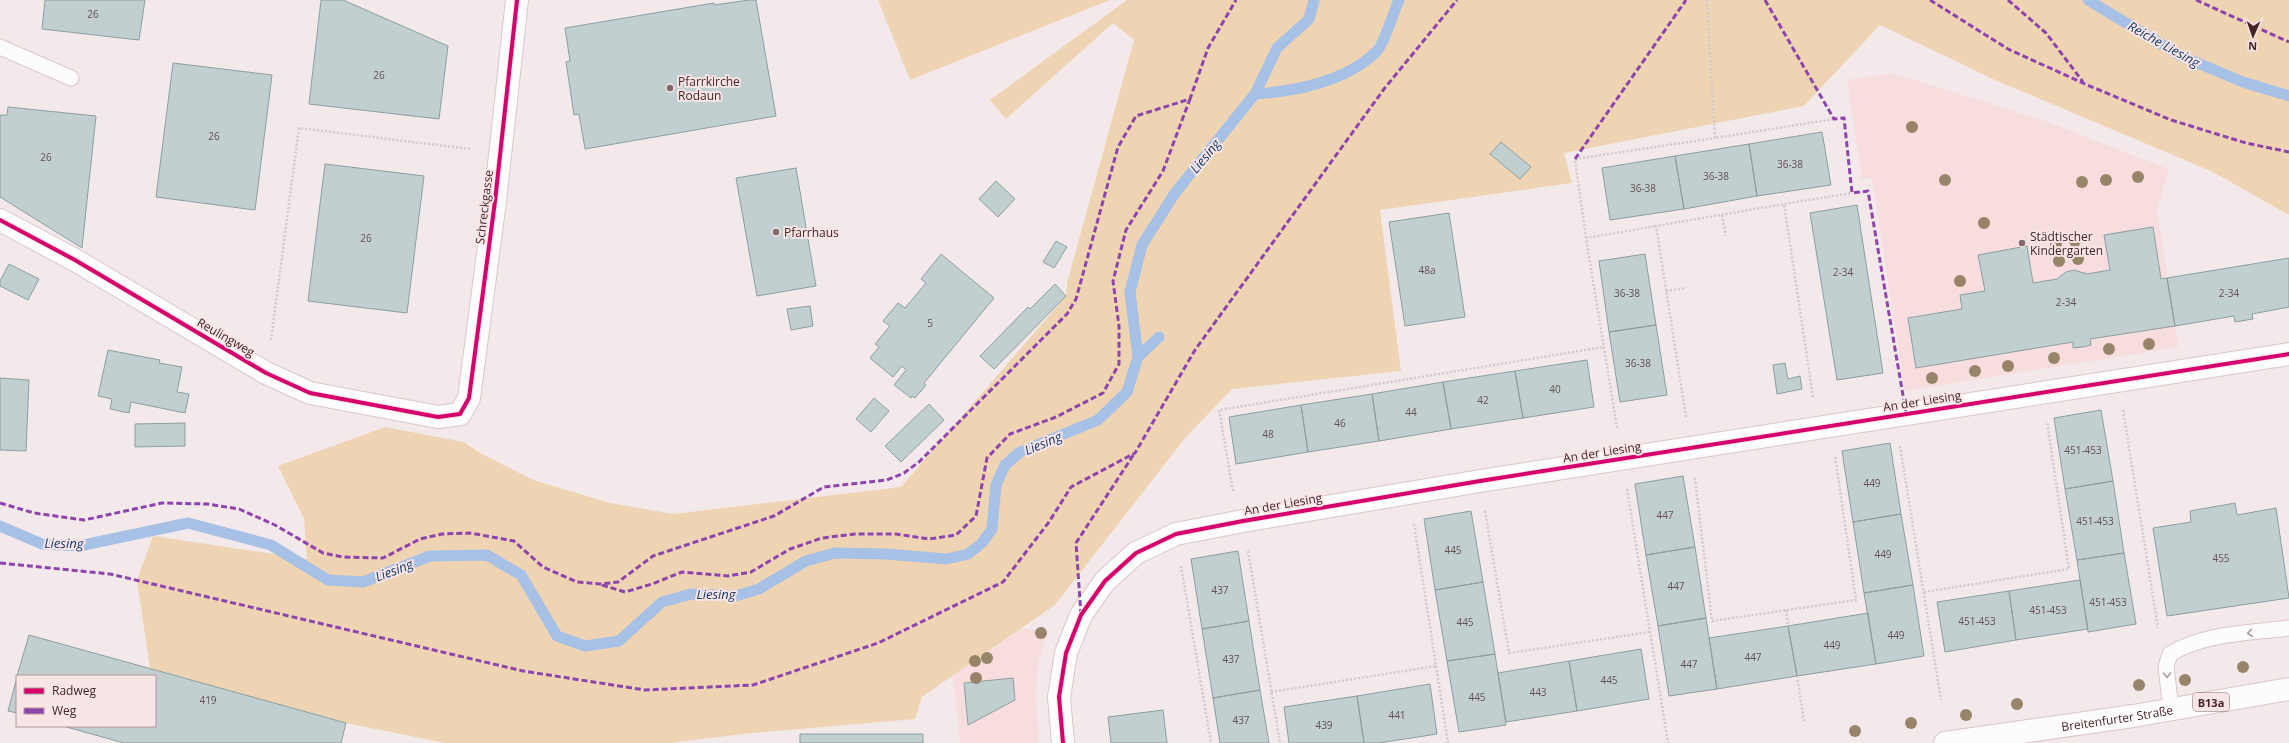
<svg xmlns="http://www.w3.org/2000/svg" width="2289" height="743" viewBox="0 0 2289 743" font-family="'Open Sans',sans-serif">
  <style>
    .built { fill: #f7ddde }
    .green { fill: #efd4b4 }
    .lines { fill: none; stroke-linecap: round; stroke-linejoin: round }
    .stream { stroke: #a6c0e6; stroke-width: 11 }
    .building { fill: #c2cfd0; stroke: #8a9fa0 }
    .lane-casing { stroke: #dbc6c8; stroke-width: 17 }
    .street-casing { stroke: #dbc6c8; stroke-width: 24 }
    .primary-casing { stroke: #dbc6c8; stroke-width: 24 }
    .path { stroke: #d1c9cb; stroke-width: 2.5; stroke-dasharray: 2 2; stroke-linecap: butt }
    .lane { stroke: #fdfcfc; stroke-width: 15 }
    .street { stroke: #fdfcfc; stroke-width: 22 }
    .primary { stroke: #fdfcfc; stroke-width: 22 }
    .quiet { stroke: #8e44ad; stroke-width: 3; stroke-dasharray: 6 3; stroke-linecap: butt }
    .cycleway-casing { stroke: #f8e5e6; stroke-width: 6 }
    .cycleway { stroke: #d6006c; stroke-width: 4 }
    .tree { fill: #988469 }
    .oneway { stroke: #aa9b9c }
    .poi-dot { fill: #82696b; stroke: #f8e5e6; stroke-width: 1.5 }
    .labels { text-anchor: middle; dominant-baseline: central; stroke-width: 4; stroke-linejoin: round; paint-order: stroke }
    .number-label { font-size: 10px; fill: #644f51 }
    .shield { fill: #f8e5e6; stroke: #7b5e60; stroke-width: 1 }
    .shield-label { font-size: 11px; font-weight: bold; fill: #452427 }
    .poi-label { font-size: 12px; fill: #452427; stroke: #f8e5e6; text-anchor: start }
    .street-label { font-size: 12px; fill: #452427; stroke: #f8e5e6 }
    .water-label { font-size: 13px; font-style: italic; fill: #123b6d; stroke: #f8e5e6 }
  </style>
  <rect width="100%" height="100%" fill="#f4e9ea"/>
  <!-- built -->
  <path class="built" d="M1893 73 2045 121 2169 169 2157 209 2178 347 1905 391 1872 178 1862 179 1847 80Z
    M1023 628 1047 632 1038 665 1036 699 1039 743H960L953 676Z"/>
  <!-- green -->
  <path class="green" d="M878 0H1110L910 80Z
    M1127 0H2289V215L2213 172 1995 80 1880 25 1804 106 1564 153 1572 183 1380 210 1401 371 1232 389 1186 437 1055 605 922 697 915 719 752 733 670 743H445L346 723 150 669 137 580 153 536 307 559 304 519 278 466 385 427 464 442 480 453 533 480 610 503 673 514 901 487 1066 296 1067 283 1134 40 1113 23 1006 119 990 100Z"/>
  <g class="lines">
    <!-- stream -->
    <path class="stream" d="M2088 0 2181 56 2243 82 2289 96
      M1255 94C1297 91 1346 82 1377 51 1384 44 1394 11 1399 0
      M1138 357 1159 337
      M0 526 42 544 79 546 188 523 271 545 328 580 363 582 430 556 487 555 521 575 557 636 585 646 619 641 662 602 691 594 735 596 759 589 806 561 835 553 886 554 947 559 968 554 982 543 992 529 996 485 1005 465 1020 452 1098 420 1127 392 1138 357 1130 292 1142 245 1175 193 1255 94 1277 48 1309 19 1314 0"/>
  </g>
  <!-- building -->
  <path class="building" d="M45 0H145L139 40 42 29Z
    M321 0H343L448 46 439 119 309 104Z
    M749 0H756L776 116 585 149 579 114 574 115 566 62 570 61 565 28 714 3V5Z
    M173 63 272 75 255 210 156 197Z
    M8 107 96 116 82 248 0 197V115H7Z
    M1822 132 1831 185 1757 196 1749 144Z
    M1501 142 1531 167 1520 179 1490 154Z
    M1749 144 1757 196 1684 209 1675 156Z
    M1675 156 1684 209 1610 220 1602 168Z
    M325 164 424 176 407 313 308 301Z
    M796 168 816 286 757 296 736 178Z
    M996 181 1015 199 998 217 979 199Z
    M1857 205 1883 373 1837 380 1810 213Z
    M1449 213 1465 317 1405 326 1389 222Z
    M2153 227 2161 279 2167 278 2175 326 2090 339 2091 345 2083 347 2073 348V342L1916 368 1908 318 1962 309 1960 295 1985 291 1978 255 2027 246 2033 283 2057 279 2066 272 2074 270 2087 274 2110 270 2104 235Z
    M1056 241 1067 247 1054 268 1043 262Z
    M941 254 994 298 924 383 926 385 915 398 912 396 911 398 894 385 906 370 902 366 893 377 870 358 879 347 875 344 890 326 883 321 898 303 905 308 926 283 921 279Z
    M1645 254 1656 325 1609 332 1599 261Z
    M2289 258V307L2252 314 2253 319 2235 322 2234 316 2175 326 2167 278Z
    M9 264 39 279 28 300 0 286V281Z
    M1055 284 1066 296 994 369 980 356 1028 307 1030 309Z
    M810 306 813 326 791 330 787 309Z
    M1656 325 1667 395 1620 402 1609 332Z
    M108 350 160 360 159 363 182 367 177 392 189 394 185 413 131 402 129 413 110 409 112 399 98 396Z
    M1587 360 1594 407 1523 418 1515 371Z
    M1785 363 1788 379 1800 376 1802 389 1777 394 1773 365Z
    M1515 371 1523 418 1451 429 1443 382Z
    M0 378 29 380 26 451 0 450Z
    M1443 382 1451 429 1379 441 1372 394Z
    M1372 394 1379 441 1308 452 1301 405Z
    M874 398 889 411 871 432 856 419Z
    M929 404 944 420 901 462 885 446Z
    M1301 405 1308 452 1236 464 1229 417Z
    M2101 410 2113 481 2065 489 2054 418Z
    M185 423V446L135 447V424Z
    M1890 443 1901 514 1853 522 1842 451Z
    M1683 476 1695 547 1646 555 1635 484Z
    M2113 481 2124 553 2077 560 2065 489Z
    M2235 503 2237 515 2276 508 2289 598 2167 616 2153 528 2191 522 2190 511Z
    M1471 511 1483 582 1435 590 1424 519Z
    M1901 514 1913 585 1864 593 1853 522Z
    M1695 547 1706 618 1658 626 1646 555Z
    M1238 551 1249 621 1202 629 1191 559Z
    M2124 553 2136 624 2088 632 2077 560Z
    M2080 580 2088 629 2016 640 2009 591Z
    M1483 582 1495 654 1447 661 1435 590Z
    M1913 585 1924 656 1876 664 1864 593Z
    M2009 591 2016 640 1945 652 1937 602Z
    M1868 613 1876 664 1797 676 1788 626Z
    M1706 618 1717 689 1669 696 1658 626Z
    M1249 621 1260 690 1213 698 1202 629Z
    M1788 626 1797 676 1717 689 1709 638Z
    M29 635 346 723 341 743H124L63 726H155V676H17Z
    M1641 649 1649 699 1577 711 1569 661Z
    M1495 654 1506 725 1459 732 1447 661Z
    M1569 661 1577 711 1506 722 1498 673Z
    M17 677V713L8 711Z
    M1013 678 1015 700 968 725 964 683Z
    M1430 684 1437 734 1379 743H1364L1357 696Z
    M1260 690 1269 743H1220L1213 698Z
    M1357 696 1364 743H1289L1284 707Z
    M1163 710 1167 743H1111L1108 717Z
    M800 734H923V743H800Z"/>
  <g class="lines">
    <defs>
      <path id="lane" d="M0 47 71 78
        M2171 709 2166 667 2170 654C2204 633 2250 633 2289 628"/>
      <path id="street" d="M0 220 75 260 266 373 310 393 438 417 460 414 469 398 495 201 517 0
        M1063 743 1059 697 1066 653 1081 615 1105 581 1136 553 1176 534 1243 521 1480 481 2289 354"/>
      <g id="primary">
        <path id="s1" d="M1945 743 2133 716 2289 689"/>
      </g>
    </defs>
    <!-- lane casing -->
    <use href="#lane" class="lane-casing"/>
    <!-- street casing -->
    <use href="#street" class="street-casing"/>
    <!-- primary casing -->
    <use href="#primary" class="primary-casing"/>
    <!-- path -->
    <path class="path" d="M1707 0 1715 138 1834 119
      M1722 215 1726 236
      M1586 238 1575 159 1715 138
      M1666 291 1686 288
      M271 340 299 128 470 149
      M1813 397 1784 204 1852 193
      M2123 410 2158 628
      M1686 417 1656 226 1784 204
      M1617 428 1586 238 1656 226
      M1900 446 1941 700
      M1695 478 1712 621 1856 600 1835 456
      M1627 489 1668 743
      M1233 491 1219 410 1604 347
      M1485 511 1509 653 1650 632
      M1414 524 1448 743
      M1248 551 1280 743
      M1181 566 1211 743
      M1924 592 2069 569 2047 422
      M1786 610 1788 626
      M1797 676 1804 721
      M1271 692 1436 666"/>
    <!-- lane -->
    <use href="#lane" class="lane"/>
    <!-- street -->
    <use href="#street" class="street"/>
    <!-- primary -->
    <use href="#primary" class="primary"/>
    <!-- quiet -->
    <path class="quiet" d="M1765 0 1834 119 1844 118 1852 193 1868 191 1906 413
      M1930 0 2008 49 2085 84 2171 120 2246 143 2289 152
      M2008 0 2046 33 2083 82
      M2196 0 2289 42
      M1575 159 1686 0
      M0 503 34 513 84 520 162 503 207 504 239 509 275 525 323 553 343 557 383 558 420 539 442 534 470 533 514 541 543 567 577 582 601 584 618 582 653 556 774 516 824 487 887 480 904 473 919 462 1067 314 1076 299 1118 147 1136 116 1190 99 1208 48 1236 0
      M0 563 110 574 523 671 645 690 753 685 878 643 1003 582 1049 522 1071 487 1135 453 1195 350 1384 89 1457 0
      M602 585 625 592 652 584 682 572 728 576 751 572 790 549 822 538 855 534H896L929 539 956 535 976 516 987 458 1010 434 1056 417 1103 393 1119 364V326L1113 281 1126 230 1163 171 1190 99
      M1081 615 1076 543 1134 454"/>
    <defs>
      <path id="cycleway" d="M0 220 75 260 266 373 310 393 438 417 460 414 469 398 495 201 517 0
        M1063 743 1059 697 1066 653 1081 615 1105 581 1136 553 1176 534 1243 521 1480 481 2289 354"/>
    </defs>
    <!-- cycleway casing -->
    <use href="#cycleway" class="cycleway-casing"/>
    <!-- cycleway -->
    <use href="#cycleway" class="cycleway"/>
  </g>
  <!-- trees -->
  <g class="tree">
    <circle cx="1912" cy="127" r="6"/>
    <circle cx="2138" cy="177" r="6"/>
    <circle cx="1945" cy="180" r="6"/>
    <circle cx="2106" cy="180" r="6"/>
    <circle cx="2082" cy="182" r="6"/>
    <circle cx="1984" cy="223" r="6"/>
    <circle cx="2075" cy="241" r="6"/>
    <circle cx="2056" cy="244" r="6"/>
    <circle cx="2078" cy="259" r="6"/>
    <circle cx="2059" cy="261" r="6"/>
    <circle cx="1960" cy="281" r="6"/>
    <circle cx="2149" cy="344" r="6"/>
    <circle cx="2109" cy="349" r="6"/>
    <circle cx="2054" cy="358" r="6"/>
    <circle cx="2008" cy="366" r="6"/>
    <circle cx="1975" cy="371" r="6"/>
    <circle cx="1932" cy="378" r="6"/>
    <circle cx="1041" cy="633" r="6"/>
    <circle cx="987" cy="658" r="6"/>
    <circle cx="975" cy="661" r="6"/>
    <circle cx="2243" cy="667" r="6"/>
    <circle cx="976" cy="678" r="6"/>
    <circle cx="2185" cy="680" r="6"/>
    <circle cx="2139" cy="685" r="6"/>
    <circle cx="2017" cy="704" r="6"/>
    <circle cx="1966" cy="715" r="6"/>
    <circle cx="1911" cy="723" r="6"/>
    <circle cx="1855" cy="731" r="6"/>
  </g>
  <!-- one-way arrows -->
  <defs><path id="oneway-chevron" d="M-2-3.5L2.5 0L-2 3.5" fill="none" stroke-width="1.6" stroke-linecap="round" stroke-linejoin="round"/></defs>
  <g class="oneway">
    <use href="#oneway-chevron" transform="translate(2250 633) rotate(172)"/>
    <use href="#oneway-chevron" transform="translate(2167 675) rotate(89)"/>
  </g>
  <!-- markers -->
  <g class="poi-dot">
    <circle cx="670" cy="88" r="4"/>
    <circle cx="776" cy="232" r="4"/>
    <circle cx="2022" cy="243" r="4"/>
  </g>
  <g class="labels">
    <!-- number labels -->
    <g class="number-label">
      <text x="93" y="14">26</text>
      <text x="379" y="75">26</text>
      <text x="214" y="136">26</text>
      <text x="46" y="157">26</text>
      <text x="1790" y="164">36-38</text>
      <text x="1716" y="176">36-38</text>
      <text x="1643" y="188">36-38</text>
      <text x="366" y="238">26</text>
      <text x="1427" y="270">48a</text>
      <text x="1843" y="272">2-34</text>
      <text x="1627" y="293">36-38</text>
      <text x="2229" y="293">2-34</text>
      <text x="2066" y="302">2-34</text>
      <text x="930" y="323">5</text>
      <text x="1638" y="363">36-38</text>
      <text x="1555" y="389">40</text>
      <text x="1483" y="400">42</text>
      <text x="1411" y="412">44</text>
      <text x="1340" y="423">46</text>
      <text x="1268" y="434">48</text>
      <text x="2083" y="450">451-453</text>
      <text x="1872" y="483">449</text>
      <text x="1665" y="515">447</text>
      <text x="2095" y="521">451-453</text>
      <text x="1453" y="550">445</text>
      <text x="1883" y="554">449</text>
      <text x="2221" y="558">455</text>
      <text x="1676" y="586">447</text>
      <text x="1220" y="590">437</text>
      <text x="2108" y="602">451-453</text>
      <text x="2048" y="610">451-453</text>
      <text x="1977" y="621">451-453</text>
      <text x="1465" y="622">445</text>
      <text x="1896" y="635">449</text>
      <text x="1832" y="645">449</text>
      <text x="1753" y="657">447</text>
      <text x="1231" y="659">437</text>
      <text x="1689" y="664">447</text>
      <text x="1609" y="680">445</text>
      <text x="1538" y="692">443</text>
      <text x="1477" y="697">445</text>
      <text x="208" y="700">419</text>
      <text x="1397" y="715">441</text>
      <text x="1241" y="720">437</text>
      <text x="1324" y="725">439</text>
    </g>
    <!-- shield labels -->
    <rect class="shield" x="2193" y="693" width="36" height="18" rx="3"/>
    <g class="shield-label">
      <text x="2211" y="702">B13a</text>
    </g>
    <!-- poi labels -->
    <g class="poi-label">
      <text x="678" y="81">Pfarrkirche<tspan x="678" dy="14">Rodaun</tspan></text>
      <text x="784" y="232">Pfarrhaus</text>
      <text x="2030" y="236">Städtischer<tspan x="2030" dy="14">Kindergarten</tspan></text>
    </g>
    <!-- street labels -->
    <g class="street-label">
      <text transform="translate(484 207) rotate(-83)">Schreckgasse</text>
      <text transform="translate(226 337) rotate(30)">Reulingweg</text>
      <text transform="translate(1922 401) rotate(-9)">An der Liesing</text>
      <text transform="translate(1602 452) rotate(-9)">An der Liesing</text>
      <text transform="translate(1283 504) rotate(-10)">An der Liesing</text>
      <text stroke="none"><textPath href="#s1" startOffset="174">Breitenfurter Straße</textPath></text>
    </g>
    <!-- water labels -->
    <g class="water-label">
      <text transform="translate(2164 44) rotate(29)">Reiche Liesing</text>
      <text transform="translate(1205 156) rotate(-51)">Liesing</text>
      <text transform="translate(1043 443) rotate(-23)">Liesing</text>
      <text transform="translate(64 543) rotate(1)">Liesing</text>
      <text transform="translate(394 570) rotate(-21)">Liesing</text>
      <text x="716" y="594">Liesing</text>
    </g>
  </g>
  <!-- legend -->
  <rect x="16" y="675" width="140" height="52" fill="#f8e5e6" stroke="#b0989a"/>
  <rect x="24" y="688" width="20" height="6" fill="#d6006c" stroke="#b0989a"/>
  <text x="52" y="695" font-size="12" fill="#452427">Radweg</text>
  <rect x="24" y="708" width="20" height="6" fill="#8e44ad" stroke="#b0989a"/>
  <text x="52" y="715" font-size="12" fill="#452427">Weg</text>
  <!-- north arrow -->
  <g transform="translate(2253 36) rotate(182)" stroke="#f8e5e6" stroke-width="3" paint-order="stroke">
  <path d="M0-3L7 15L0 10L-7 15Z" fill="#452427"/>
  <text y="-6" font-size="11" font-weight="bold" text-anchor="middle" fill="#452427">N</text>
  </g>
</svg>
